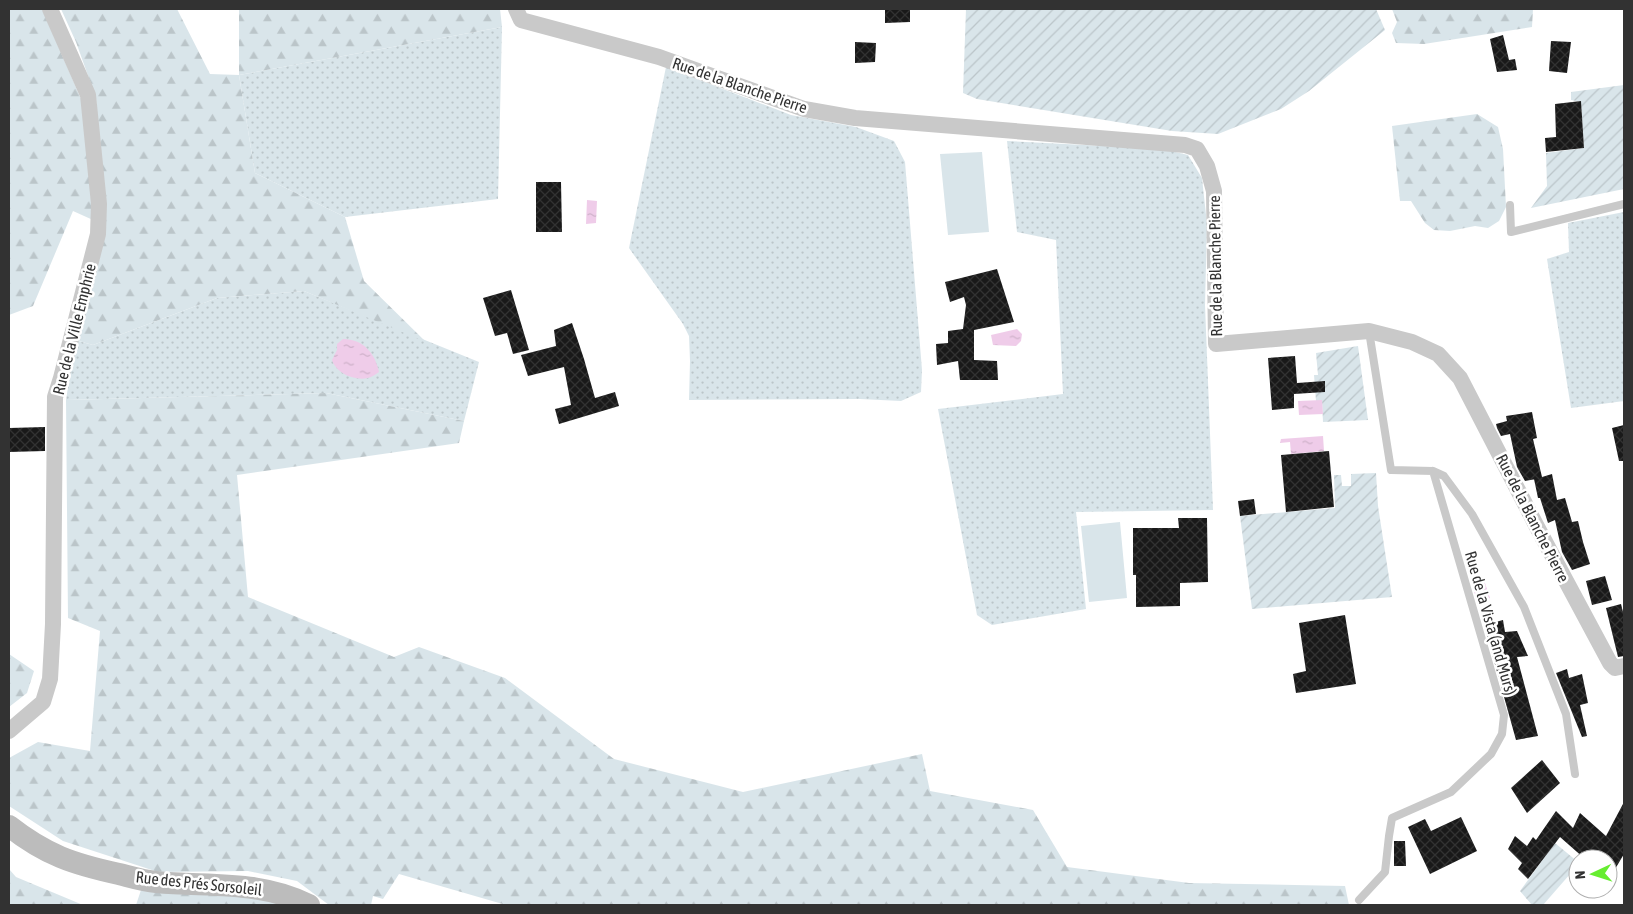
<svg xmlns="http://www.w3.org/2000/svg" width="1633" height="914" viewBox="0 0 1633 914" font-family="'Asap Condensed',sans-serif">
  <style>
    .grass { fill: url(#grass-dots) }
    .forest { fill: url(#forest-firs) }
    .garden { fill: url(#garden-furrows) }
    .pitch { fill: #d9e5ea }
    .water { fill: url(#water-ripples) }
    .building { fill: url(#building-cross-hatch) }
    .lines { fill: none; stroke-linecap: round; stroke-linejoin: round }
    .service { stroke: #c9c9c9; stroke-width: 8 }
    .minor { stroke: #c9c9c9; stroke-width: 16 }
    .secondary { stroke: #bcbcbc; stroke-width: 22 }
    .labels { text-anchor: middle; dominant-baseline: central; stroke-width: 5; stroke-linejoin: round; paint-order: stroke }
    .street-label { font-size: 16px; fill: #323232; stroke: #fff }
  </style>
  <defs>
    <pattern id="grass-dots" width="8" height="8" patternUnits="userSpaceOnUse" patternTransform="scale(1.25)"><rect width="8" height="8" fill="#d9e5ea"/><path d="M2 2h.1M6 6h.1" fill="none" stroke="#bbc5c9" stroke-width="1.8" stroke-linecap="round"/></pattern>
    <pattern id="forest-firs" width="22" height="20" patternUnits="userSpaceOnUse" patternTransform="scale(1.25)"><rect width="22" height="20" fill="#d9e5ea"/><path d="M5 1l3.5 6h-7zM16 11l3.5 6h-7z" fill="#bbc5c9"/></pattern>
    <pattern id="garden-furrows" width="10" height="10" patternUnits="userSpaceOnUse" patternTransform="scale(1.25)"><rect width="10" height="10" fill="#d9e5ea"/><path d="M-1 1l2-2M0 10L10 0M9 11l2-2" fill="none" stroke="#bbc5c9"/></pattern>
    <pattern id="water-ripples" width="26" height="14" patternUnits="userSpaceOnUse" patternTransform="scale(1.25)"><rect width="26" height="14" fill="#efcce9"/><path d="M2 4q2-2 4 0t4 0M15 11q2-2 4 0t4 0" fill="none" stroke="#cdb0c8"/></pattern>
    <pattern id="building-cross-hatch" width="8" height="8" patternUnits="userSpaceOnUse" patternTransform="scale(1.25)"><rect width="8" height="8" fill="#191919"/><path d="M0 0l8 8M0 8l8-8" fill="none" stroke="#323232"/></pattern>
  </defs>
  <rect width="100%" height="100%" fill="#fff"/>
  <!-- grass -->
  <path class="grass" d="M502 27 498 199 345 217 255 173 239 75Z
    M666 67 791 115 856 127 894 141 905 162 922 370 921 392 901 401 860 399 689 400 690 361 689 336 683 324 629 248Z
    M1007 141 1163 149 1188 155 1202 178 1207 224 1205 305 1213 510 1076 512 1086 609 992 625 977 615 938 409 1063 394 1056 240 1017 232Z
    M1624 212V401L1571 408 1547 259 1569 252 1568 223Z
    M304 291 479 362 464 421 326 393 66 400 75 340 93 345 217 298Z"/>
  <!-- forest -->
  <path class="forest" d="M9 9H42L82 101 93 220 73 211 33 306 9 315Z
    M61 9H177L210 74 239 75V9H500L502 27 239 75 255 173 345 217 364 281 426 342 304 291 217 298 93 345 75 340 105 221 96 98 76 42Z
    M1392 9H1533L1532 27 1424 44 1396 43 1392 33 1397 22Z
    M1477 114 1498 127 1503 149 1506 207 1499 221 1488 228 1475 226 1450 231 1434 230 1425 223 1411 201H1400L1392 126Z
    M326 393 464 421 459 443 237 475 248 597 394 657 419 647 505 678 614 759 743 792 922 754 930 791 1033 810 1067 867 1189 883 1345 886 1349 905H506L399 874 383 899 373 896 371 905H329L297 881 248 871 158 872 63 841 9 806V758L38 742 90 751 100 631 68 618 66 400Z
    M9 654 34 671 27 693 9 707Z
    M9 869 16 877 83 905H9Z
    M141 890 256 895 286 905H136Z"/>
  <!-- garden -->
  <path class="garden" d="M966 9H1376L1385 30 1309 91 1281 109 1218 134 1172 131 977 99 963 93Z
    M1624 85V189L1531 208 1547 186 1546 153 1584 148 1581 102 1571 100V92Z
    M1358 346 1368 420 1323 422 1322 401H1316L1314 375H1318L1316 353Z
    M1376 473 1378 506 1392 597 1252 609 1240 516 1335 508 1334 475H1341L1342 486H1351V474Z
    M1555 843 1578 862V865L1543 905H1532L1520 891Z"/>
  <!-- pitch -->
  <path class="pitch" d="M982 152 989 232 948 235 940 154Z
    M1120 522 1127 598 1089 602 1081 526Z"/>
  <!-- water -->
  <path class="water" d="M587 200 597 201 596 223 586 224Z
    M1017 329 1022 334 1021 341 1016 346 993 345 991 335Z
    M343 339C363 339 375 353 379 372 376 374 372 377 368 378 354 381 336 373 332 360L337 350V344Z
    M1322 400 1323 414 1299 415 1298 401Z
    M1323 436 1324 451 1291 454 1290 442 1280 443 1281 439Z
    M1480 578 1484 580 1490 598 1486 600 1474 593Z"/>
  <!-- building -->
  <path class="building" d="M885 9H910V22L885 23Z
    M1503 35 1509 60 1515 59 1517 70 1497 72 1490 39Z
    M1551 41 1571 42 1567 73 1549 71Z
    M855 42 876 43 875 62 855 63Z
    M1581 101 1584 148 1546 152 1545 138 1556 137 1555 104Z
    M536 182H561L562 232H536Z
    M997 269 1014 322 974 330V360L997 361 998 380H960L958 361 937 365 936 344 948 343V331L963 329 966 305 964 297 950 302 945 282Z
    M511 290 529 350 513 354 507 333 495 336 483 298Z
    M572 323 584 359 595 398 615 392 619 406 559 424 555 409 571 405 564 367 528 376 521 355 556 346 554 330Z
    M1295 356 1297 383 1325 381V392L1294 394V408L1272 410 1268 358Z
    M1532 412 1537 438 1533 439 1542 477 1552 474 1557 500 1565 498 1572 522 1578 521 1583 542 1590 564 1572 570 1562 552 1555 520 1548 523 1540 498H1538L1534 479H1536L1525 481 1517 467 1510 434 1501 436 1497 428 1496 424 1507 421 1506 416Z
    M1624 425V461H1619L1612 428Z
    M45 427V451L9 452V428Z
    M1329 451 1334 507 1286 512 1281 455Z
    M1254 499 1256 514 1240 516 1238 501Z
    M1178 518H1207L1208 582 1180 583V606L1136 607V575H1133V528H1179Z
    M1605 576 1612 600 1592 605 1586 581Z
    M1621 604 1624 616V656L1618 657 1606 608Z
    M1345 615 1356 684 1296 693 1293 674 1306 671 1299 623Z
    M1503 620 1505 632 1517 631 1528 656 1517 657 1538 736 1516 740 1484 625Z
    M1567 669 1569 678 1582 674 1588 703 1580 705 1587 736 1582 737 1556 673Z
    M1542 760 1560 783 1527 813 1511 788Z
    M1624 802V854L1608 881V859H1585L1560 837 1528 879 1518 869 1522 863 1508 849 1515 836 1527 846 1533 837 1536 840 1556 811 1573 828 1580 813 1606 836Z
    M1461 817 1477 851 1430 874 1408 827 1425 819 1431 831Z
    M1394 841H1405L1406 866H1394Z"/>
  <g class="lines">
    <!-- service -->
    <path class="service" d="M1510 205 1511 232 1624 204
      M1433 471 1444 476 1472 514 1524 607 1566 714 1575 774
      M1359 900 1385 872 1389 836 1392 818 1451 792 1491 754 1502 734 1504 715 1433 471 1391 470 1369 331"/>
    <!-- minor -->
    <path class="minor" d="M516 9 521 20 659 57 804 109 855 118 1185 145 1197 149 1207 166 1214 191 1216 344 1369 331 1412 342 1438 354 1460 378 1536 525 1610 663 1615 668 1624 666
      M9 731 43 702 50 679 53 624 55 397 61 378 98 234 99 204 88 95 50 9"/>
    <!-- secondary -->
    <path class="secondary" d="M9 826C46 855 73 864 119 874 131 877 144 881 156 882 209 887 260 880 309 905"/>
  </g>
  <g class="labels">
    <!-- street labels -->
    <g class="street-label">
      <text transform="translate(740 85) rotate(19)">Rue de la Blanche Pierre</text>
      <text transform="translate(1215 266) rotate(-91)">Rue de la Blanche Pierre</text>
      <text transform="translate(74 329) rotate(-76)">Rue de la Ville Emphrie</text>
      <text transform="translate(1533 518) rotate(63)">Rue de la Blanche Pierre</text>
      <text transform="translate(1491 623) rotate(74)">Rue de la Vista (and Murs)</text>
      <text transform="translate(199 883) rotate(6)">Rue des Prés Sorsoleil</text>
    </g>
  </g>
  <!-- border -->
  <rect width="1633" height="914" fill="none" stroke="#323232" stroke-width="20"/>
  <!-- north arrow -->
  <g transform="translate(1593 874) rotate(266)"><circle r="24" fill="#ffffff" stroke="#adadad"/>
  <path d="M0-4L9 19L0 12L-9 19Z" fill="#66ed30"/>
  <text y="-8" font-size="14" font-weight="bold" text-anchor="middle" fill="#323232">N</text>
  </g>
</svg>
